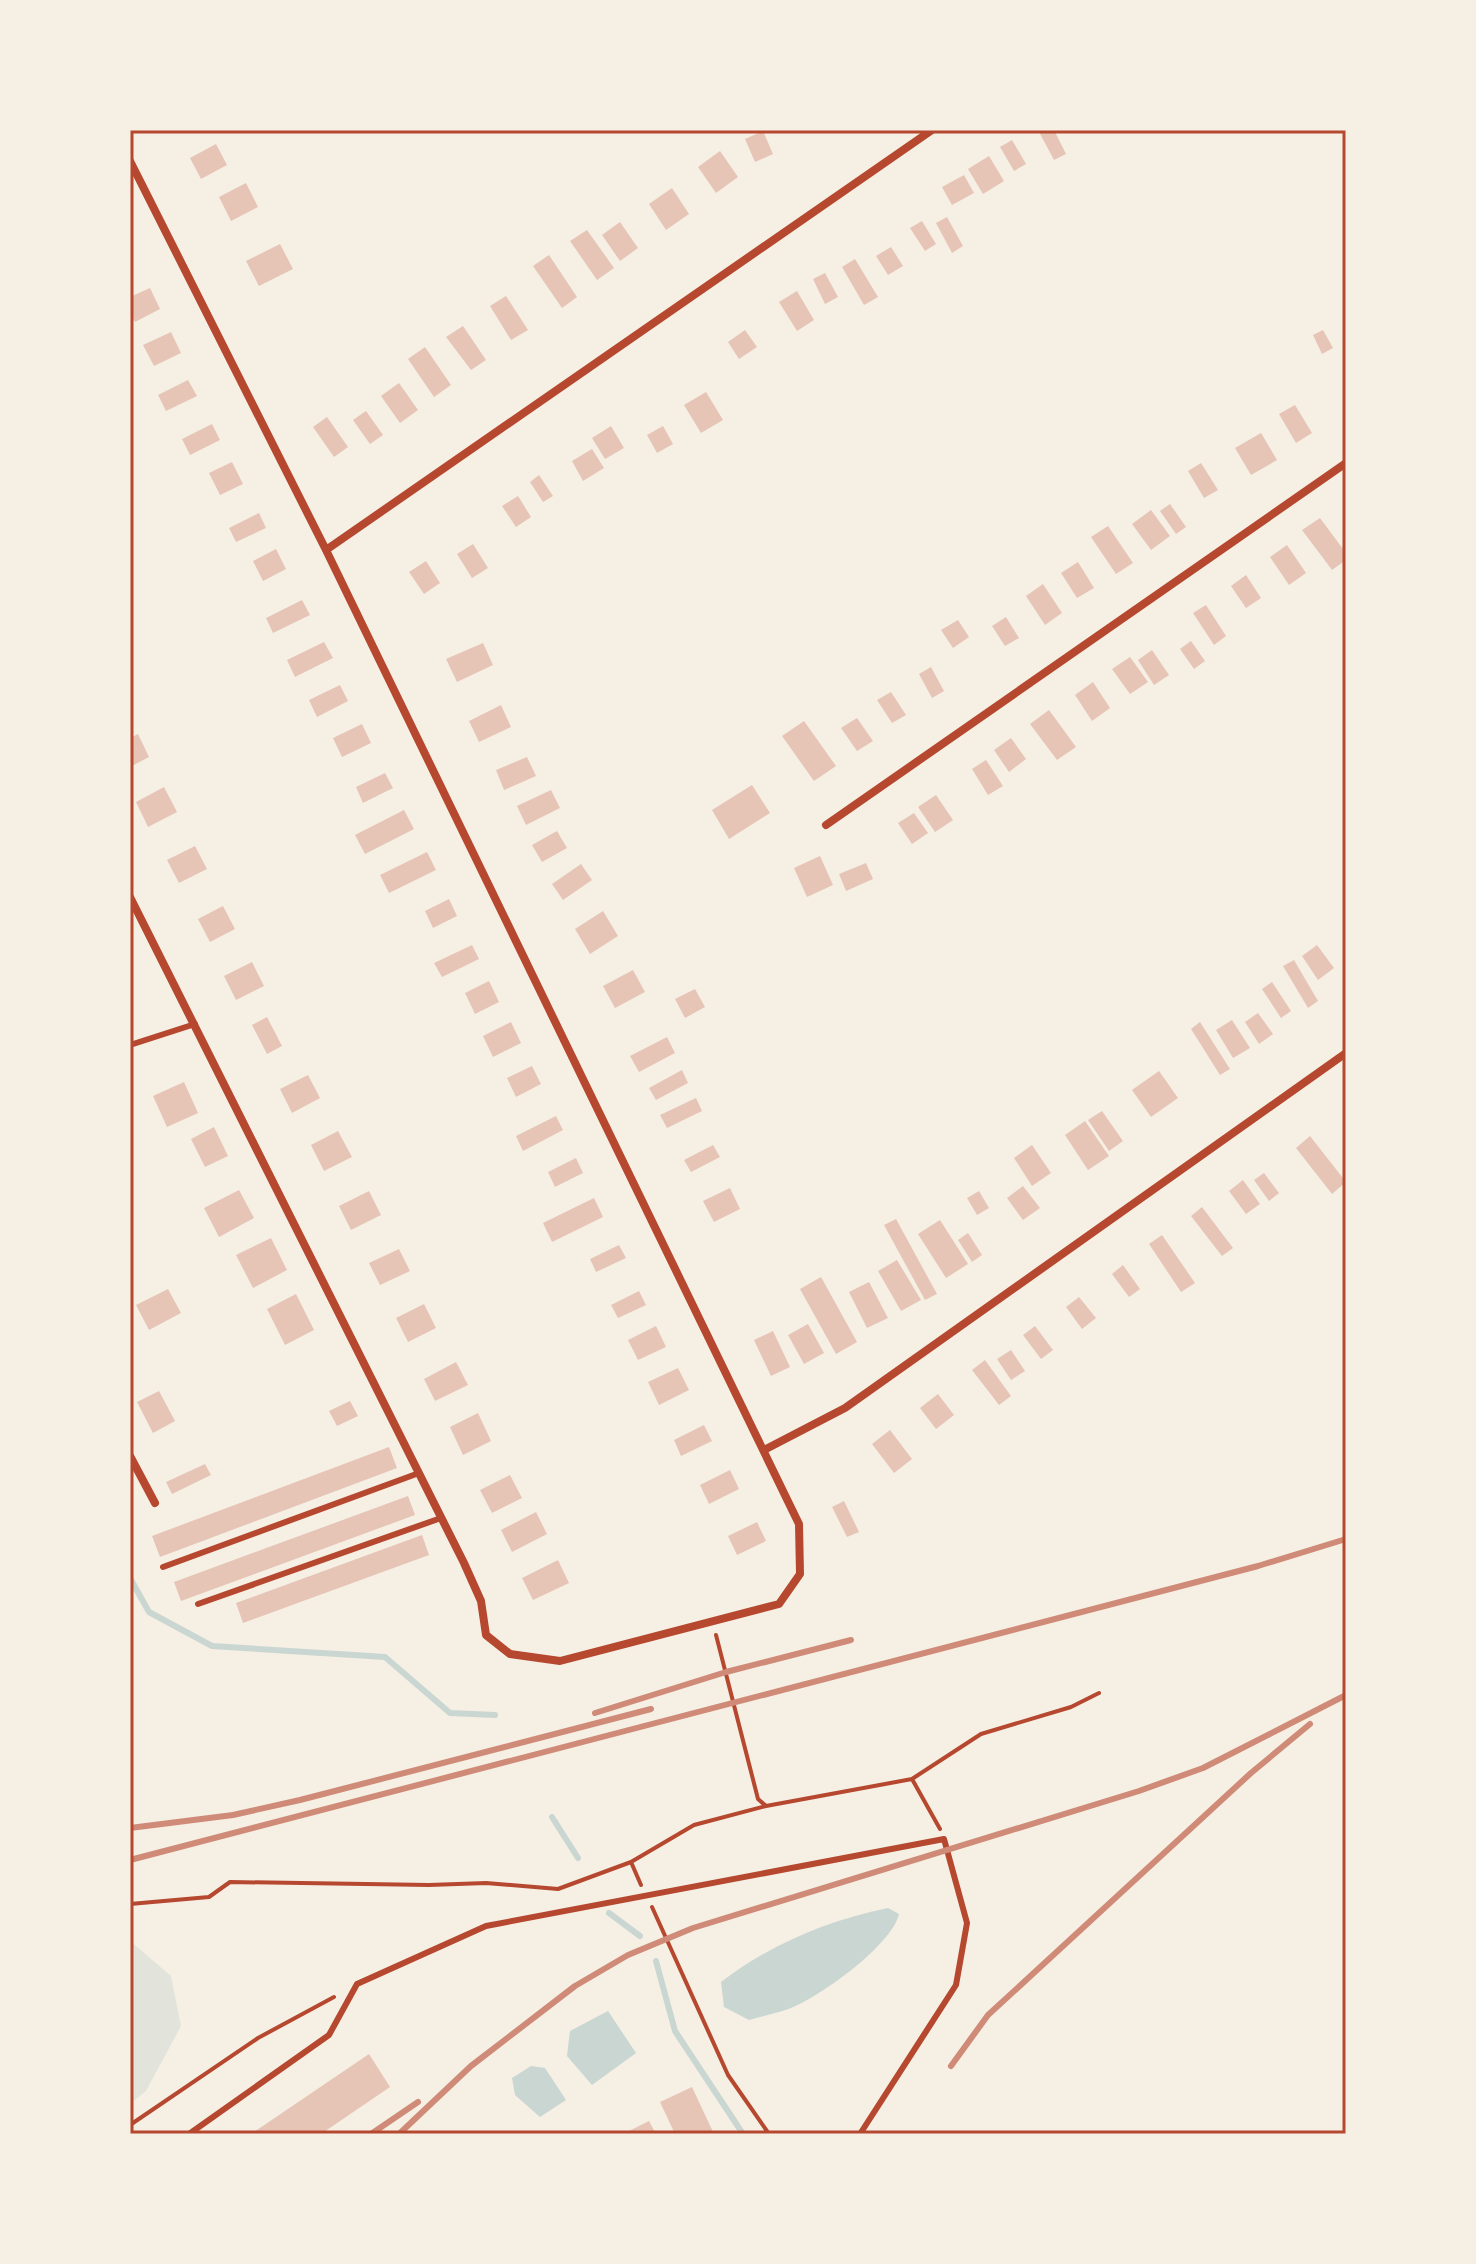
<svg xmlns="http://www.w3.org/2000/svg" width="1476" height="2264" viewBox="0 0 1476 2264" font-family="'Fira Sans',sans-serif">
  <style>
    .green { fill: #e2e4dc }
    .water { fill: #c9d6d2 }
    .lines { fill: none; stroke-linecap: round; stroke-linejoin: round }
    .stream { stroke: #c9d6d2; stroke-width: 6 }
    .building { fill: #e6c5b7 }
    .path { stroke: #b5482f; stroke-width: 4 }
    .service { stroke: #b5482f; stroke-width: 6 }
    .minor { stroke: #b5482f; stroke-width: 8 }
    .rail { stroke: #cf8b77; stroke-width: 6 }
    .neatline { fill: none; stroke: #b5482f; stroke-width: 3 }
  </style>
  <rect width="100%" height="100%" fill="#f6efe4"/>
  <!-- green -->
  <path class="green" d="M130 1941 171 1976 181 2026 146 2091 130 2104Z"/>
  <!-- water -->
  <path class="water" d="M888 1908 899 1914C892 1945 821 1996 791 2008 778 2013 763 2016 749 2020L724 2007 721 1982C771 1944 826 1921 888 1908Z
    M608 2011 636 2053 592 2085 567 2056 570 2031Z
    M531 2066 545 2068 566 2100 540 2117 515 2095 512 2078Z"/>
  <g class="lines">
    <!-- stream -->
    <path class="stream" d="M130 1578 149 1612 212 1646 385 1657 450 1713 495 1715
      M552 1817 578 1858
      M609 1913 640 1936
      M656 1961 675 2031 743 2134"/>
  </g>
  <!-- building -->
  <path class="building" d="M1038 130H1054L1066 154 1054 160Z
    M763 131 773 154 755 162 745 139Z
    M1012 140 1026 164 1014 171 1000 147Z
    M216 144 227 165 201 179 190 158Z
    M720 151 738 177 716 193 698 167Z
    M989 156 1004 181 983 194 968 169Z
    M964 175 974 193 952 205 942 187Z
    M246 183 258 207 231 221 219 197Z
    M672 188 689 214 666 230 649 204Z
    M947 217 963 246 952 253 936 223Z
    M922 221 936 244 925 251 910 228Z
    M620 222 638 248 620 261 602 235Z
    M587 230 614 268 597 280 570 241Z
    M280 244 293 269 259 286 246 261Z
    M891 247 903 266 888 275 876 256Z
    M549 255 577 297 562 308 533 266Z
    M855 259 878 297 864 305 842 267Z
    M825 273 838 297 825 304 813 279Z
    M150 288 160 309 135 322 130 313V297Z
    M797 291 814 320 797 331 779 302Z
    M506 296 528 330 511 340 490 306Z
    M463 326 486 360 471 370 446 337Z
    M745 330 757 347 739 359 728 342Z
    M1323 330 1333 348 1322 354 1313 335Z
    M171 332 181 353 154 366 143 345Z
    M425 347 451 385 434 397 408 359Z
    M188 380 197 396 166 411 158 395Z
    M399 383 418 410 400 423 381 396Z
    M706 392 723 420 701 433 684 405Z
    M1295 405 1312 433 1296 443 1279 414Z
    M366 411 383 435 370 444 353 420Z
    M327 417 348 447 334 457 313 427Z
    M212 424 220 440 190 455 182 439Z
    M611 426 624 448 605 459 592 438Z
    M663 426 673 444 657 453 647 435Z
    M1261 433 1277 460 1251 475 1235 448Z
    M592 449 604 468 583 481 572 461Z
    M232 462 243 484 220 495 209 473Z
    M1201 463 1218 490 1204 498 1188 471Z
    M539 475 553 496 543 502 530 482Z
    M518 496 531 517 516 527 502 506Z
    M1170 504 1186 527 1176 534 1160 511Z
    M1151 510 1170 536 1151 550 1132 524Z
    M259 513 266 528 236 542 229 528Z
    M1320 518 1346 553V560L1332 570 1302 530Z
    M1108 526 1133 563 1116 574 1091 537Z
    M473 544 488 568 472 578 457 554Z
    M1287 545 1306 573 1289 585 1270 557Z
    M276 549 286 569 263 581 253 561Z
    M426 561 440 583 424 594 409 572Z
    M1078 562 1094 588 1077 598 1061 573Z
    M1246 575 1261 598 1246 608 1231 586Z
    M1043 584 1062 613 1045 625 1026 596Z
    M302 600 310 615 273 633 266 618Z
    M1206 605 1226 636 1214 645 1193 613Z
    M1006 617 1019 638 1005 646 992 626Z
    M958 620 969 637 953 648 941 630Z
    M1191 641 1205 661 1194 669 1180 649Z
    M324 642 333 658 295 677 287 660Z
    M483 643 493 665 457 682 446 659Z
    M1152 650 1169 675 1154 685 1138 660Z
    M1130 657 1148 682 1130 694 1112 669Z
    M931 667 944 691 932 698 919 674Z
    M1093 682 1110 708 1092 721 1075 695Z
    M340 685 348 701 317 717 309 700Z
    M891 692 906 715 892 723 877 700Z
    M501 705 511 727 479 742 469 721Z
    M1049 710 1076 747 1057 760 1030 724Z
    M857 718 873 741 857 751 841 728Z
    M804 721 836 766 814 781 782 736Z
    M362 724 371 743 342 757 333 738Z
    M138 734 149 757 130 767V738Z
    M1011 738 1026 759 1009 772 994 750Z
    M527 757 536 776 504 790 496 770Z
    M986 760 1003 786 988 795 972 769Z
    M385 773 393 788 363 803 356 787Z
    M752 785 770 813 729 839 712 810Z
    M164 787 177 812 148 827 136 802Z
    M551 790 560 808 526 825 517 806Z
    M936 795 953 820 935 832 918 807Z
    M404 810 414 829 365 854 355 835Z
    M914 813 928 833 912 844 898 823Z
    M557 831 567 848 542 862 532 845Z
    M195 846 207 869 179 883 167 860Z
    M427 852 436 870 389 893 380 875Z
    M820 856 833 885 807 897 794 868Z
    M866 863 873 879 846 891 839 874Z
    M581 864 592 880 563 900 552 884Z
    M449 899 457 916 433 928 425 911Z
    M223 906 235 929 210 942 198 919Z
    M603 911 618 936 590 954 575 929Z
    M472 945 479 959 442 977 434 963Z
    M1317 945 1334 968 1318 980 1302 956Z
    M1294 960 1318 1001 1308 1008 1283 966Z
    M252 962 264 986 236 1000 224 976Z
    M633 970 645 992 615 1008 603 986Z
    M489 981 499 1002 475 1014 465 993Z
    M1272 982 1291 1011 1281 1018 1262 989Z
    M695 989 705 1007 685 1018 675 999Z
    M1258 1013 1273 1034 1259 1044 1245 1022Z
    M267 1017 282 1046 267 1054 252 1025Z
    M1232 1020 1250 1048 1233 1058 1216 1030Z
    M511 1022 521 1043 493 1057 483 1036Z
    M1200 1022 1230 1069 1220 1075 1191 1029Z
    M667 1037 675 1053 639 1072 630 1056Z
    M532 1066 541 1084 516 1097 507 1078Z
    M682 1070 688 1083 656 1100 649 1088Z
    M1159 1071 1178 1098 1151 1117 1132 1090Z
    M308 1075 320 1098 292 1113 280 1089Z
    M184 1082 198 1113 167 1127 153 1096Z
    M696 1098 702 1111 667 1128 660 1115Z
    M1102 1111 1123 1141 1109 1151 1088 1120Z
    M556 1116 563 1130 523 1151 516 1136Z
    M1085 1121 1109 1156 1088 1170 1065 1135Z
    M214 1127 228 1156 205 1167 191 1139Z
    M338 1131 352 1157 324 1171 311 1145Z
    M1310 1136 1346 1182 1332 1194 1296 1148Z
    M713 1145 720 1157 691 1172 684 1160Z
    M1032 1145 1051 1173 1032 1186 1014 1158Z
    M576 1158 583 1173 555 1187 548 1172Z
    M1264 1173 1279 1193 1269 1201 1254 1180Z
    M1243 1180 1260 1204 1246 1214 1229 1191Z
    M1023 1186 1040 1208 1023 1220 1007 1198Z
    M730 1188 740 1209 714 1222 703 1201Z
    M239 1190 254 1218 219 1237 204 1208Z
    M369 1191 381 1215 351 1230 339 1206Z
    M979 1191 989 1208 977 1215 967 1198Z
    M594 1198 603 1217 552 1242 543 1223Z
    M1202 1207 1233 1248 1222 1256 1191 1216Z
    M896 1219 937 1294 925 1300 884 1225Z
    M940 1220 968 1264 946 1278 918 1234Z
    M968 1233 982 1255 972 1262 958 1240Z
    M1162 1235 1195 1283 1181 1292 1149 1244Z
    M271 1238 287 1270 253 1288 236 1255Z
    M619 1245 626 1258 596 1272 590 1259Z
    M399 1249 410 1271 380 1285 369 1263Z
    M897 1260 921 1300 901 1311 878 1271Z
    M1123 1265 1140 1289 1129 1297 1112 1274Z
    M821 1277 857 1342 836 1354 800 1289Z
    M869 1282 888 1318 867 1328 849 1292Z
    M168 1289 181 1313 149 1330 136 1305Z
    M639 1291 646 1305 618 1318 611 1305Z
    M296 1294 314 1330 285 1345 267 1309Z
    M1079 1297 1096 1318 1082 1329 1066 1307Z
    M424 1304 436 1328 408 1342 396 1318Z
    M808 1324 824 1353 804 1364 788 1335Z
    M656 1326 666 1347 638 1360 628 1340Z
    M1035 1326 1053 1350 1041 1359 1023 1335Z
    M773 1331 790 1367 771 1376 754 1340Z
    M1011 1350 1025 1371 1011 1380 997 1359Z
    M985 1360 1011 1396 999 1405 972 1370Z
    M456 1362 468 1385 435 1401 424 1379Z
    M678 1368 689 1390 659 1405 648 1382Z
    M159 1391 175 1421 153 1433 137 1402Z
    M938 1394 954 1415 936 1429 920 1408Z
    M350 1401 358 1416 337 1426 329 1411Z
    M478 1413 491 1441 463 1455 450 1427Z
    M704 1425 712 1441 681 1456 674 1440Z
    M890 1430 912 1459 894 1473 872 1444Z
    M389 1447 397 1468 160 1557 152 1536Z
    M205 1464 211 1475 172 1494 166 1482Z
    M730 1470 739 1489 709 1504 700 1485Z
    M510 1475 522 1498 492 1513 480 1490Z
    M408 1496 415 1515 181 1601 174 1582Z
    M844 1501 859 1532 847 1537 832 1507Z
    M536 1512 547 1534 512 1552 501 1530Z
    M757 1522 766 1541 737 1555 728 1536Z
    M422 1535 429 1555 243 1623 236 1603Z
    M558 1560 569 1583 533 1600 522 1578Z
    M369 2054 390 2087 321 2134H251Z
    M692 2087 714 2134H675L660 2102Z
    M649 2121 656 2134H623Z"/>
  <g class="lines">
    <!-- path -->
    <path class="path" d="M716 1635 758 1799 766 1806
      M912 1779 940 1829
      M631 1862 641 1885
      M130 1904 209 1897 230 1882 429 1885 486 1883 558 1889 631 1862 694 1825 766 1806 912 1779 981 1734 1071 1707 1099 1693
      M652 1907 728 2075 769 2134
      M130 2125 258 2038 334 1997"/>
    <!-- service -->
    <path class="service" d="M130 1045 195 1024
      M163 1567 419 1473
      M198 1604 441 1518
      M189 2134 329 2035 357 1984 486 1926 944 1839 967 1923 956 1985 860 2134"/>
    <!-- minor -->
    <path class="minor" d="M130 161 326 550 799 1524 800 1574 779 1604 560 1661 510 1654 486 1635 481 1601 464 1563 130 897
      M326 550 932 130
      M826 825 1346 463
      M764 1450 845 1408 1346 1053
      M130 1456 155 1503"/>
    <!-- rail -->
    <path class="rail" d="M595 1713 726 1672 851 1640
      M130 1828 233 1815 300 1800 651 1709
      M130 1860 1258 1566 1346 1539
      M951 2066 988 2015 1024 1982 1251 1773 1310 1724
      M371 2134 418 2102
      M399 2134 471 2066 575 1986 628 1955 693 1928 1139 1791 1203 1768 1346 1695"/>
  </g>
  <!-- border -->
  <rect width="1476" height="2264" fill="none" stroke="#f6efe4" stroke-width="264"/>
  <rect x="132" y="132" width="1212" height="2000" class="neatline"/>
</svg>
